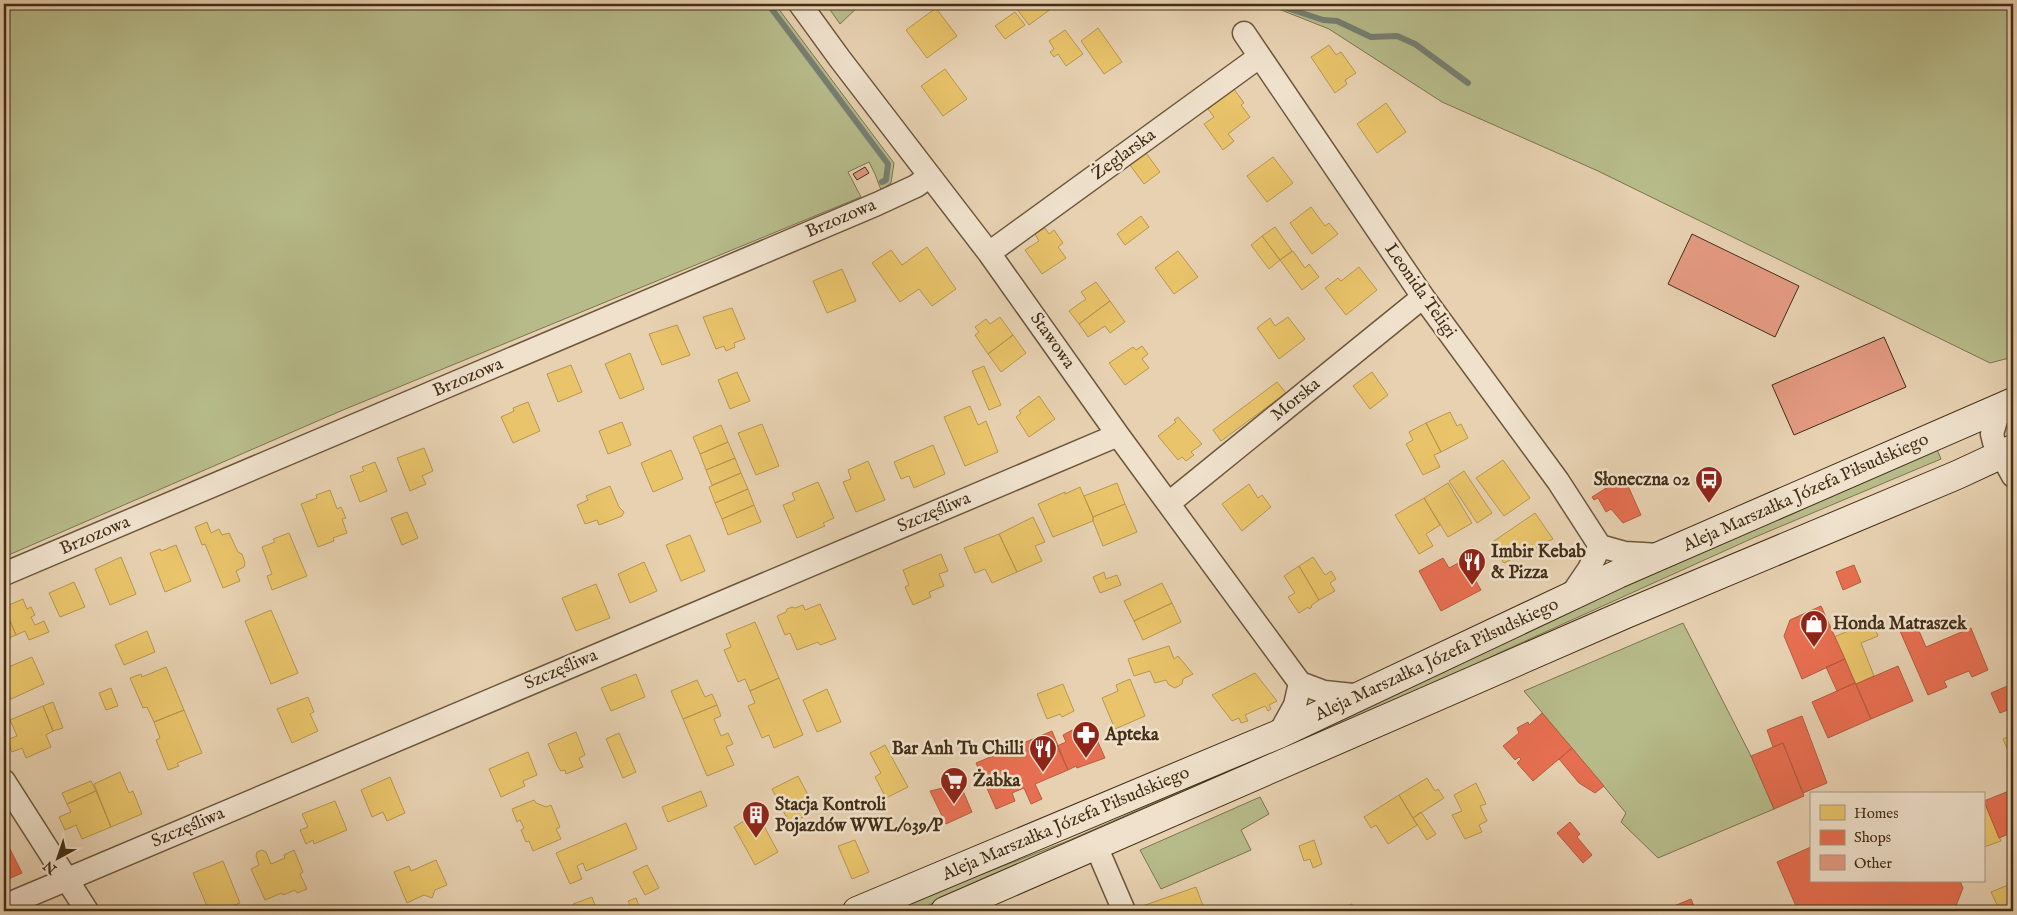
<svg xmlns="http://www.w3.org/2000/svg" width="2017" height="915" viewBox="0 0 2017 915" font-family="'IM FELL English',serif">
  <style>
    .green { fill: #b7bb8a; stroke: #7d744f }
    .homes { fill: #e9c46a; stroke: #b79750 }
    .shops { fill: #e76f51; stroke: #b65c3f }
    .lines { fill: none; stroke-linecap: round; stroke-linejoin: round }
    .stream { stroke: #767f73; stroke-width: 6 }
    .building { fill: #e39a81; stroke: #432e14 }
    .street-casing { stroke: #6c573b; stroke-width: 25 }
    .secondary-casing { stroke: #432e14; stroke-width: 30 }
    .street { stroke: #efe1cc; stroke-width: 22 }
    .secondary { stroke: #efe1cc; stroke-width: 28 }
    .labels { text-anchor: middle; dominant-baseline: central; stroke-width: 5; stroke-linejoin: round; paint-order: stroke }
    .street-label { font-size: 18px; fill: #432e14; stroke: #efe1cc }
    .poi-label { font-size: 18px; font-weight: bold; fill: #432e14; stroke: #efe1cc; text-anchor: start }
  </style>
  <rect width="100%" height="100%" fill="#e7d1b1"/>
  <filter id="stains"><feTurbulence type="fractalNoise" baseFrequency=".004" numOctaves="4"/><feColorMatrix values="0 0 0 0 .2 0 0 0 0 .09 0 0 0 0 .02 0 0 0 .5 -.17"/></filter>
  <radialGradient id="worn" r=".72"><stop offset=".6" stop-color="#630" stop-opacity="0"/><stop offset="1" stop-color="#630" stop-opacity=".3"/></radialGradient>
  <!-- green -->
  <path class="green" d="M4 4H775L894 163 891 183 881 190 875 174 869 162 848 172 861 197 343 410 4 557Z
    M826 4H861L840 24Z
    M1266 4H2012L2013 357 1990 363 1598 171 1442 102 1329 29Z
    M1936 447 1941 459 1753 538 1501 652 1325 736 915 911H887L1065 842 1333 725 1694 553Z
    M1683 623 1751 756 1774 809 1658 858 1621 822 1626 813 1524 691Z
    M1260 797 1269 814 1241 830 1251 850 1161 889 1140 850Z"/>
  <!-- homes -->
  <path class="homes" d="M1021 4H1054L1056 5 1029 25 1016 8Z
    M936 8 957 36 927 58 906 30Z
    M1015 12 1025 25 1005 39 995 26Z
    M1098 28 1122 62 1104 74 1081 41Z
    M1065 30 1083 54 1066 66 1058 54 1054 57 1050 52 1054 49 1049 41Z
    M1329 45 1336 55 1341 52 1356 73 1345 80 1347 84 1335 93 1311 57Z
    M945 69 967 99 943 116 921 86Z
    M1234 89 1244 103 1241 105 1250 117 1228 134 1234 141 1223 150 1204 124 1214 117 1208 109Z
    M1386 103 1406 132 1377 153 1357 124Z
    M1146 153 1160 172 1144 184 1130 165Z
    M1273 157 1293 183 1267 202 1247 176Z
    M1311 207 1325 226 1329 223 1338 234 1312 254 1290 223Z
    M1141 216 1149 227 1125 245 1117 234Z
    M1275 227 1292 251 1280 260 1262 236Z
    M1045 228 1049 234 1054 230 1063 243 1058 247 1066 258 1042 274 1025 250 1039 241 1035 234Z
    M1262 236 1280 260 1269 269 1251 245Z
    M927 247 956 289 932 306 919 289 900 302 872 263 891 250 902 265Z
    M1178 251 1198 277 1174 294 1155 268Z
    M1293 251 1305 268 1309 264 1319 277 1302 290 1280 260Z
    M1359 267 1377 290 1346 315 1325 288 1338 278 1341 281Z
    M842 269 856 301 827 313 813 281Z
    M1096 282 1110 301 1079 324 1069 311 1086 299 1081 292Z
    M1110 301 1125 322 1110 333 1105 326 1088 337 1079 324Z
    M732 308 745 339 734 343 735 347 726 351 724 346 716 349 703 317Z
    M1000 317 1013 335 988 354 975 335 979 332 975 327 986 319 990 324Z
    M1288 317 1305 339 1279 359 1257 328 1270 318 1275 326Z
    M677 325 690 355 662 365 649 334Z
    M1013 335 1026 353 1001 372 988 354Z
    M1142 346 1148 354 1142 359 1149 368 1125 385 1109 363 1133 347 1136 350Z
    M630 353 644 389 620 399 605 364Z
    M571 365 582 392 558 402 547 374Z
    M984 366 1001 405 989 410 972 371Z
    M737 372 750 401 730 409 718 380Z
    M1372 372 1388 395 1370 409 1353 386Z
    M1277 382 1286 393 1221 441 1213 430Z
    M1039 396 1055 419 1029 437 1016 417 1021 413 1019 411Z
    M528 402 540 431 513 443 501 417 514 411 513 408Z
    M970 406 978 425 986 421 998 452 965 466 944 417Z
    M1450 412 1457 426 1461 424 1468 438 1441 452 1426 423Z
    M1178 417 1202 444 1191 452 1194 455 1186 461 1182 457 1178 460 1158 436 1176 422 1174 420Z
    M622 422 631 445 608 454 599 431Z
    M1426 423 1441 452 1434 455 1440 467 1423 475 1406 444 1413 440 1409 432Z
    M762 424 779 466 756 475 738 433Z
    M721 425 728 442 700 454 693 437Z
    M728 442 735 458 706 470 700 454Z
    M933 445 945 474 914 488 909 476 901 479 894 462Z
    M424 448 433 471 422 476 426 484 410 491 397 458Z
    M671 450 683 479 653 492 641 463Z
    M735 458 741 473 712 485 706 470Z
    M1503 460 1530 498 1504 516 1476 478Z
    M868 461 885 500 856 512 843 482 851 479 848 470Z
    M375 462 387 491 360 502 350 476 364 471 362 467Z
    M1464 471 1492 513 1477 523 1449 481Z
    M741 473 748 489 715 503 709 487Z
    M818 482 834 518 823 523 825 526 797 538 783 505 795 500 792 493Z
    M1117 483 1125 504 1093 517 1084 496Z
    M1448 483 1472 523 1448 537 1424 498Z
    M1249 484 1258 498 1262 495 1271 507 1242 531 1222 504Z
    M610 486 619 507 624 512 622 516 599 525 597 520 585 524 577 505 588 500 586 496Z
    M1080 487 1093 517V521L1053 537 1038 504 1065 492V494Z
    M748 489 754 505 722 519 715 503Z
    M330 490 337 509 341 507 346 518 342 519 347 533 333 538 334 541 318 547 301 504 317 498 316 495Z
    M1424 498 1440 525 1426 534 1433 546 1419 554 1395 515Z
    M1125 504 1137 532 1103 546 1093 521V517Z
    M754 505 761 522 728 535 722 519Z
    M407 512 418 538 402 545 391 518Z
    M1535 513 1553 539 1504 563 1491 543Z
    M1033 517 1045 542 1035 546 1042 561 1017 572 999 534Z
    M207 522 211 533 219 529 222 535 229 533 238 552 242 554 245 563 244 567 236 571 240 581 223 588 205 544 202 545 195 527Z
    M289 533 307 576 272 590 267 576 272 574 262 547 275 542 273 539Z
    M999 534 1017 572 992 583 985 569 975 573 964 548Z
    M690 535 705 571 681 581 666 545Z
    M176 545 191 581 165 592 150 553 160 549 161 551Z
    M941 554 948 571 939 574 944 586 929 592 931 597 913 605 905 587 909 585 903 570Z
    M121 557 136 594 110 605 95 569Z
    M1313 557 1325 575 1331 571 1336 579 1330 583 1335 591 1319 600 1299 566Z
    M644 562 657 591 630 603 618 574Z
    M1299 566 1319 600 1311 606 1312 607 1309 609 1308 607 1299 613 1288 597 1295 593 1284 576Z
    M1104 572 1106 579 1117 575 1121 585 1100 593 1093 577Z
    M74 582 85 607 60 617 49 593Z
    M1162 583 1172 603 1134 621 1124 601Z
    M596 584 610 618 576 631 562 598Z
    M23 599 27 609 31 607 35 615 31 617 35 625 44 621 49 632 29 640 25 631 16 635 4 607Z
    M1172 603 1181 622 1143 640 1134 621Z
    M820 604 836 639 820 645 818 642 797 650 790 633 785 635 777 616 786 612 787 609 792 607 795 608 803 605 805 610Z
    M4 607 16 635 4 640Z
    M271 610 298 673 271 684 245 621Z
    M1872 621 1878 636 1861 643 1874 676 1856 684 1834 637Z
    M755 622 779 678 750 691 745 679 738 682 724 650 731 647 726 634Z
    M147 631 155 652 124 665 115 645Z
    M1169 646 1174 659 1178 656 1193 674 1183 679 1182 684 1175 688 1169 685 1166 680 1155 683 1150 671 1134 676 1128 659Z
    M32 657 44 684 11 699 5 684 7 683 4 676V669Z
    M166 667 184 710 154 722 147 707 143 708 130 678 141 674 142 677Z
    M1255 673 1277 701 1269 705 1271 709 1268 711 1265 706 1245 715 1248 721 1241 723 1239 718 1232 721 1212 695Z
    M636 674 645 697 611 711 601 688Z
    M779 678 803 735 774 748 769 735 762 738 748 706 755 703 750 691Z
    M1130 679 1145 716 1115 729 1102 698 1118 691 1116 685Z
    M697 680 705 697 712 694 717 705 683 719 671 691Z
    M1063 684 1074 711 1062 717 1060 714 1047 719 1037 694Z
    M111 688 118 706 106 710 99 693Z
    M827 689 841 722 817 732 803 700Z
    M308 697 314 712 310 714 318 731 292 743 277 709Z
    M53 702 63 728 53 731 43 706Z
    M717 705 721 716 714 719 721 736 728 733 733 744 726 747 734 765 707 776 683 719Z
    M43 706 53 731 46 735 51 747 26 758 22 748 12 752 7 740 17 736 10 720Z
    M184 710 202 753 177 763 179 766 168 770 156 740 160 738 154 722Z
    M576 732 585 755 579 758 583 767 566 774 565 770 561 771 558 767 548 744Z
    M619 733 636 772 623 778 606 739Z
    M2013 735V762L2003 739Z
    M885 745 908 787 886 798 875 777 881 773 870 753Z
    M528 752 537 775 523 781 525 786 501 797 489 769Z
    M120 772 129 793 133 791 142 814 111 827 94 784Z
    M798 776 816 810 790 824 772 789Z
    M390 777 405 813 387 821 383 812 372 817 361 790Z
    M1427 778 1435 791 1438 789 1444 798 1413 818 1399 795Z
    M91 781 96 791 67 804 62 793Z
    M1476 783 1486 804 1480 806 1487 821 1479 825 1482 832 1465 839 1452 815 1462 811 1454 795Z
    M96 791 111 827 82 839 76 825 65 830 59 817 71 812 67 804Z
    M701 791 707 806 668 822 662 807Z
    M1399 795 1417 825 1388 844 1376 825 1371 828 1364 817Z
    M1983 799 2001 841 1984 847 1983 846Z
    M534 800 536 803 546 807 551 805 560 827 556 829 561 839 533 851 529 841 526 842 521 830 524 828 520 820 517 822 512 809Z
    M335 801 347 830 314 844 313 840 306 844 300 830 308 827 302 814Z
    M1421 812 1436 834 1427 840 1413 818Z
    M757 813 778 852 755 865 734 827Z
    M626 823 637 849 586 871 583 863 577 866 582 879 570 884 556 853Z
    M855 840 869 872 852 879 838 846Z
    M1314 840 1322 864 1313 868 1310 859 1304 861 1299 846Z
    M262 850 266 852 271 864 285 858 284 855 294 850 303 872 300 874 307 889 297 893 295 890 283 895 282 893 265 900 251 869 259 865 256 856 257 852Z
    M436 860 447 885 435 890 432 898 424 895 407 903 394 872 409 866 411 871Z
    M223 861 240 903 219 911H209L193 873Z
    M647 865 659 888 645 895 633 872Z
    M2013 883V911H2000L1991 892Z
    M1196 887 1205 911H1138L1137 908Z
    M592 897 597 911H576L573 904Z
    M636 898 641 911H620L631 907 628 901Z
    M1352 904 1355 911H1331Z
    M173 906 175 911H160Z
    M1091 907 1093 911H1079Z"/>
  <!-- shops -->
  <path class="shops" d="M1624 477 1641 515 1623 523 1611 509 1606 512 1598 498 1594 500 1592 497Z
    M1443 558 1449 568 1464 560 1481 590 1441 611 1419 571Z
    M1854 565 1861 582 1843 590 1836 572Z
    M1821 606 1845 659 1802 679 1784 636 1790 620Z
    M1916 624 1926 647 1971 628 1988 670 1972 677 1969 671 1944 681 1947 687 1928 695 1900 631Z
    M1845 659 1855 683 1837 691 1826 667Z
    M1898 666 1913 701 1871 719 1856 684Z
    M2013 670V708L2000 713 1991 693 2012 684 2007 673Z
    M1855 683 1871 719 1828 738 1812 702Z
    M1542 713 1572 748 1533 781 1517 763 1521 759 1519 757 1515 760 1503 746 1519 733 1517 728 1528 722 1529 725Z
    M1802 716 1827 783 1803 793 1783 743 1773 747 1767 730Z
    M1084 724 1085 726 1090 724 1105 758 1077 768 1076 766 1068 770 1057 746 1066 742 1063 735Z
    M1052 731 1068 770 1035 784 1042 799 1031 804 1024 788 1012 793 1015 801 996 809 976 763Z
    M1783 743 1804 796 1774 809 1751 756Z
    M1572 748 1604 786 1595 793 1579 783 1559 759Z
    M960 784 972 812 946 824 930 791Z
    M2013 786V832L1999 838 1984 801 2009 791 2008 788Z
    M1570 822 1580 834 1577 837 1592 855 1583 863 1557 833Z
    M9 847 22 873 4 881V849Z
    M1811 847V881H1960L1963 888 1954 911H1798L1777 862Z
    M1691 899 1696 911H1662Z"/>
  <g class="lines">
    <!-- stream -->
    <path class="stream" d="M768 4 888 164 886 180 882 182
      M1275 4 1323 20 1337 21 1371 37 1397 36 1415 44 1468 83"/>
  </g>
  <!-- building -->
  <path class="building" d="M865 167 869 173 857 180 853 174Z
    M1692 234 1799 286 1775 337 1668 284Z
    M1884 337 1906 387 1794 435 1772 385Z"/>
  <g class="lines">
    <defs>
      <path id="street" d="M800 4 840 59 989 253 1118 435 1300 683 1324 692 1363 696
        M1244 33 1423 297 1558 481 1600 546 1625 553 1660 555
        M989 253 1259 57
        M2008 412 2000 407 1992 434 1994 442 2013 476
        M1169 503 1423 297
        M4 574 877 204 916 186 930 176
        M1570 597 1589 569 1600 546
        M1279 734 1295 705 1300 683
        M4 781 87 911
        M1096 846 1124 911
        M4 906 1118 435"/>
      <path id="secondary" d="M857 911 1279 734 1618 574 2013 402
        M945 911 1626 614 1957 475 2013 449"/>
    </defs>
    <!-- street casing -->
    <use href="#street" class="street-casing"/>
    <!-- secondary casing -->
    <use href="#secondary" class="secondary-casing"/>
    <!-- street -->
    <use href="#street" class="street"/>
    <!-- secondary -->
    <use href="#secondary" class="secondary"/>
  </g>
  <!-- icons -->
  <defs>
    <symbol id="bus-pin" viewBox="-11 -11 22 30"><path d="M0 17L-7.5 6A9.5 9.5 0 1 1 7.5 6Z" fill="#8f2418" stroke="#efe1cc"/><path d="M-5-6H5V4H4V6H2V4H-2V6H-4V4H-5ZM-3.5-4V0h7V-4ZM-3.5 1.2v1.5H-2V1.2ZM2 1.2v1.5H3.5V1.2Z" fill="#fff"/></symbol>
    <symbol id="restaurant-pin" viewBox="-11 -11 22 30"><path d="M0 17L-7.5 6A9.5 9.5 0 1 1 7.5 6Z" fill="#8f2418" stroke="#efe1cc"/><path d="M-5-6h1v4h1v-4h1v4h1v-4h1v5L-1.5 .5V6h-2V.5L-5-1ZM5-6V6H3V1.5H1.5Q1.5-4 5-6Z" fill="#fff"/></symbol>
    <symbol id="shop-pin" viewBox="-11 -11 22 30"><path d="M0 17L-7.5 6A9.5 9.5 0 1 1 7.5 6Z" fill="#8f2418" stroke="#efe1cc"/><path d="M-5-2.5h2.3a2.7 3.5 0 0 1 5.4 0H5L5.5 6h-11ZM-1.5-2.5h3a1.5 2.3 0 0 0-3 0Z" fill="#fff"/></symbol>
    <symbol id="pharmacy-pin" viewBox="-11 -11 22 30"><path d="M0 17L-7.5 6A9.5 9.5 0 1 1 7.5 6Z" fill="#8f2418" stroke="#efe1cc"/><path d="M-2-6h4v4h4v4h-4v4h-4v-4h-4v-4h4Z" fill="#fff"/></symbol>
    <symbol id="supermarket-pin" viewBox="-11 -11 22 30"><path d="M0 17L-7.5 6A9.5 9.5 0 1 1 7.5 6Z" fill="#8f2418" stroke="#efe1cc"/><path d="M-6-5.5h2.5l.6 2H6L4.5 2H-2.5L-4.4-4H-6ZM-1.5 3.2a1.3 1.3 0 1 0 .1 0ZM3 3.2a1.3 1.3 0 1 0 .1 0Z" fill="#fff"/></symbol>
    <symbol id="building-pin" viewBox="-11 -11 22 30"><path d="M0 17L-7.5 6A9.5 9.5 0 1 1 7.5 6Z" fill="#8f2418" stroke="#efe1cc"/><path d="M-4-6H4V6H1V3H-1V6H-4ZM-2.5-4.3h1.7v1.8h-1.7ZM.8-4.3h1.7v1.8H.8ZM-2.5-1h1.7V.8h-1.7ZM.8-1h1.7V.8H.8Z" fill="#fff"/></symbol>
  </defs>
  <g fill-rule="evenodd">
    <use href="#bus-pin" x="1693" y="464" width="32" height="43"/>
    <use href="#restaurant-pin" x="1456" y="546" width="32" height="43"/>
    <use href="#shop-pin" x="1798" y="608" width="32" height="43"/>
    <use href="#pharmacy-pin" x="1070" y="719" width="32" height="43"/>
    <use href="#restaurant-pin" x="1027" y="733" width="32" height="43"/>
    <use href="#supermarket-pin" x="938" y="765" width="32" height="43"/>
    <use href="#building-pin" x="740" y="799" width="32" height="43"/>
  </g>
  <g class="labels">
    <!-- street labels -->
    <g class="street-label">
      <text transform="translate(1124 155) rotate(-36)">Żeglarska</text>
      <text transform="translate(841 219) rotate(-23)">Brzozowa</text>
      <text transform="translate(1420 291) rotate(55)">Leonida Teligi</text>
      <text transform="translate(1052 341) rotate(55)">Stawowa</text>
      <text transform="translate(468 378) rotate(-23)">Brzozowa</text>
      <text transform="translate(1296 400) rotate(-39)">Morska</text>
      <text transform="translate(1806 493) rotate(-24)">Aleja Marszałka Józefa Piłsudskiego</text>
      <text transform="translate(934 513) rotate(-23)">Szczęśliwa</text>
      <text transform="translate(95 536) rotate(-23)">Brzozowa</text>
      <text transform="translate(1437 660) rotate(-25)">Aleja Marszałka Józefa Piłsudskiego</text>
      <text transform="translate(561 670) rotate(-23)">Szczęśliwa</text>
      <text transform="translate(1066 824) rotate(-23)">Aleja Marszałka Józefa Piłsudskiego</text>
      <text transform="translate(188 828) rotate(-23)">Szczęśliwa</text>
    </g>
    <!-- poi labels -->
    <g class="poi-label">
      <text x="1690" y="480" text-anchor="end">Słoneczna 02</text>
      <text x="1491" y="552">Imbir Kebab<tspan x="1491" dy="21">&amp; Pizza</tspan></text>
      <text x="1833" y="624">Honda Matraszek</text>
      <text x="1105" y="735">Apteka</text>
      <text x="1024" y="749" text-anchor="end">Bar Anh Tu Chilli</text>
      <text x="973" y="781">Żabka</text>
      <text x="775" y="805">Stacja Kontroli<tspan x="775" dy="21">Pojazdów WWL/039/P</tspan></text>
    </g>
  </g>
  <!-- margin -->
  <rect width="2017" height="915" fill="none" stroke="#e7d1b1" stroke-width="20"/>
  <rect x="5" y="5" width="2007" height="905" fill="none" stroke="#432e14" stroke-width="2.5"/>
  <rect x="10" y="10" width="1997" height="895" fill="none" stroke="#432e14"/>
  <!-- legend -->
  <rect x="1810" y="792" width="175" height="90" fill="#efe1cc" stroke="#aa9982"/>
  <rect x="1820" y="805" width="25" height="15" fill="#e9c46a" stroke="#aa9982"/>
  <text x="1854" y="818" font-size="15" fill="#432e14">Homes</text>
  <rect x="1820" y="830" width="25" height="15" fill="#e76f51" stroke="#aa9982"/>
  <text x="1854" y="842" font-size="15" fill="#432e14">Shops</text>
  <rect x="1820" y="855" width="25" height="15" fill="#e39a81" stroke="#aa9982"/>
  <text x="1854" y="868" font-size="15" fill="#432e14">Other</text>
  <!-- north arrow -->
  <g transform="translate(58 858) rotate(220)" stroke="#efe1cc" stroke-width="4" paint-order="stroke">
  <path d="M0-4L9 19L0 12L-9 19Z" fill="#432e14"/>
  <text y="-8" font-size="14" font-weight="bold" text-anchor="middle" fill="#432e14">N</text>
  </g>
  <rect width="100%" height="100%" filter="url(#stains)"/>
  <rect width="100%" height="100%" fill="url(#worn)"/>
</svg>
